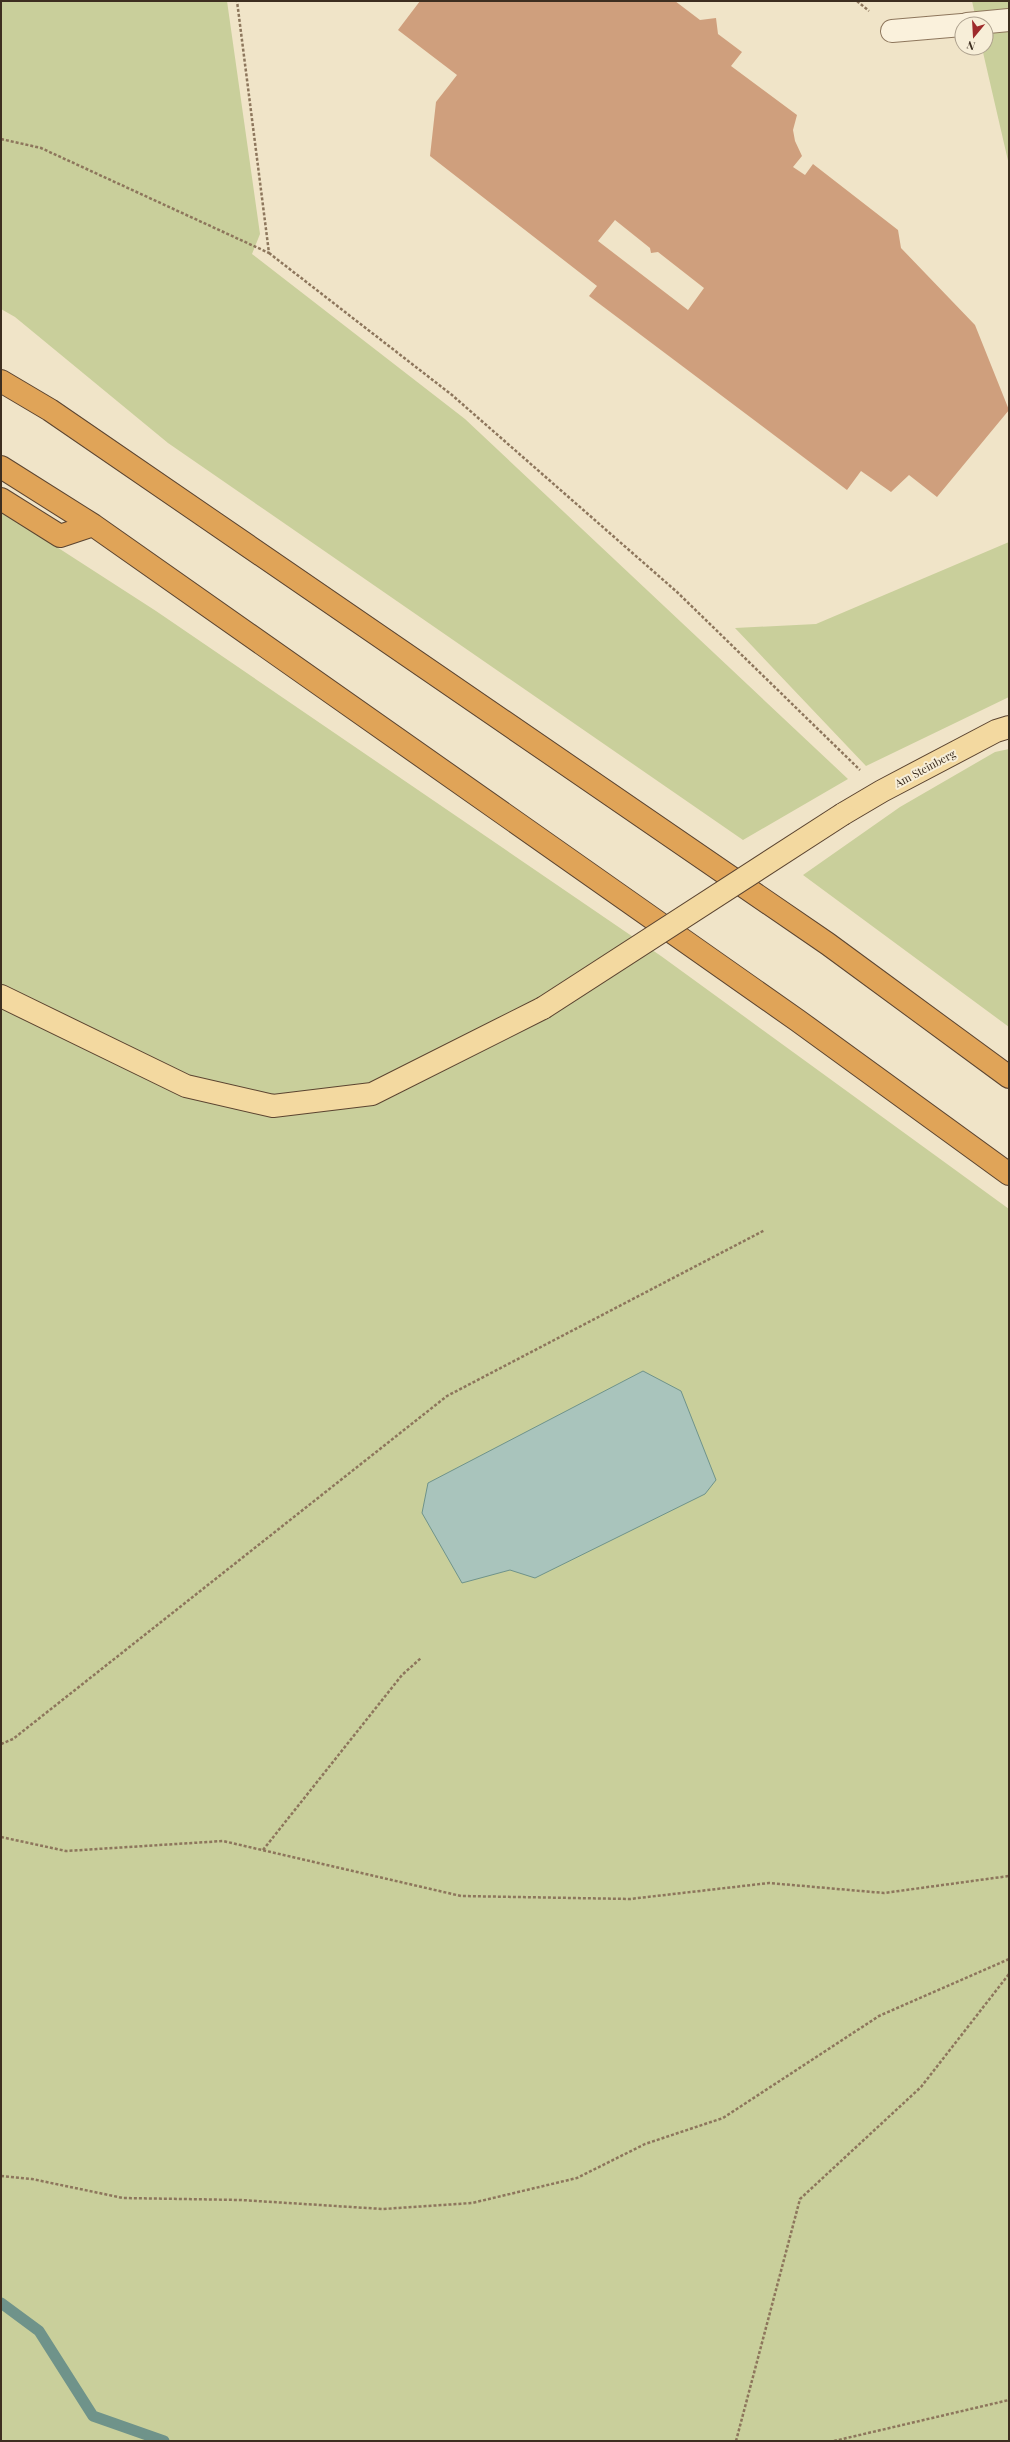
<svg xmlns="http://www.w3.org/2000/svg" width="1010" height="2442" viewBox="0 0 1010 2442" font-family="'Playfair Display',serif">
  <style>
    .green { fill: #c9cf9b }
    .water { fill: #a9c4bc; stroke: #6f938a }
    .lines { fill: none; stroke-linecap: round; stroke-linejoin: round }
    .stream { stroke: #6f938a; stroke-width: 11 }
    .building { fill: #cf9f7d; fill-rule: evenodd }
    .minor-casing { stroke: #8d765c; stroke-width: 24 }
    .major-casing { stroke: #5b4430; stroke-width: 24 }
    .highway-casing { stroke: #5b4430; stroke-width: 24 }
    .path { stroke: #8d765c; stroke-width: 2.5; stroke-dasharray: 3 2; stroke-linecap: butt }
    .minor { stroke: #faf1dc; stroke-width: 22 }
    .major { stroke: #f3d9a0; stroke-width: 22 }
    .highway { stroke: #e0a458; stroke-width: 22 }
    .major-bridge-casing { stroke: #5b4430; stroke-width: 24; stroke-linecap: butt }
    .major-bridge { stroke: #f3d9a0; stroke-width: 22 }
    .labels { text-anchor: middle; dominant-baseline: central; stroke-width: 4; stroke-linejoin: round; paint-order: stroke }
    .street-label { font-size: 11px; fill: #3d2e20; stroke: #f7eed8 }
  </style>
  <rect width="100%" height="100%" fill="#f0e4c8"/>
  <!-- green -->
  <path class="green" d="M1 1H227L260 234 252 254 465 419 848 779 743 840 168 443 15 317 1 309Z
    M972 1H1009V165L982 48H986V24H977Z
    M1 511 156 611 661 956 1009 1209V2441H1Z
    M1009 542V697L866 766 735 628 816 624Z
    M1009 749V1027L803 875 900 807 995 752Z"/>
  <!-- water -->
  <path class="water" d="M643 1371 681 1391 716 1480 705 1494 535 1578 510 1570 462 1583 422 1513 428 1483Z"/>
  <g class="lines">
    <!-- stream -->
    <path class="stream" d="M1 2303 39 2331 93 2416 164 2441"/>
  </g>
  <!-- building -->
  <path class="building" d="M420 1H675L700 20 716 18 718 34 742 52 731 66 797 115 793 130 795 141 802 156 793 167 805 175 813 164 898 230 901 248 975 325 1009 410 937 497 909 475 891 492 861 471 847 490 589 296 597 286 430 156 436 102 457 75 398 30ZM615 220 650 248 651 253 658 252 704 288 688 310 598 241Z"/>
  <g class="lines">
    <defs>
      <path id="minor" d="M967 24 1009 20
        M892 31 962 25"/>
      <path id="major" d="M843 814 882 791 996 731 1009 727
        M1 996 186 1086 273 1106 372 1094 543 1008"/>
      <path id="highway" d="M1 381 50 410 828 944 1009 1077
        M1 467 93 525 797 1020 1009 1174
        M1 499 60 536 93 525"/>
    </defs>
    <!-- minor casing -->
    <use href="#minor" class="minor-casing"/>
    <!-- major casing -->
    <use href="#major" class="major-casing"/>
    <!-- highway casing -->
    <use href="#highway" class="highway-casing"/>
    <!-- path -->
    <path class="path" d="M857 1 869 11
      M1 139 41 148 269 253 237 1
      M269 253 452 395 677 592 860 770
      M1 1744 13 1739 447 1396 765 1230
      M1 1837 66 1851 223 1841 461 1896 630 1899 769 1883 884 1893 1009 1876
      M263 1850 402 1675 421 1658
      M1 2176 32 2179 123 2198 241 2200 383 2209 472 2203 577 2178 645 2144 723 2118 879 2016 1009 1959
      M736 2441 800 2199 921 2087 1009 1974
      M834 2441 1009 2400"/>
    <!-- minor -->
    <use href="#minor" class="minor"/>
    <!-- major -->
    <use href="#major" class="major"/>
    <!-- highway -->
    <use href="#highway" class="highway"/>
    <defs>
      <path id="major-bridge" d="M543 1008 843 814"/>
    </defs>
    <!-- major-bridge casing -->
    <use href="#major-bridge" class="major-bridge-casing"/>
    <!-- major-bridge -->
    <use href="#major-bridge" class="major-bridge"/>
  </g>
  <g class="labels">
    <!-- street labels -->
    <g class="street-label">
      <text transform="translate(925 768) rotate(-28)">Am Steinberg</text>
    </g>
  </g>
  <!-- border -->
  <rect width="1010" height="2442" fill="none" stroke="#3d2e20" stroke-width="4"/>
  <!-- north arrow -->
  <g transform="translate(974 36) rotate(198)"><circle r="19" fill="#f7eed8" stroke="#ada18e"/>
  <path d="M0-3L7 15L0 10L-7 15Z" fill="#9e2a2b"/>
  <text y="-6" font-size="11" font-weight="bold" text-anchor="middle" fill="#3d2e20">N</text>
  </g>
</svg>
